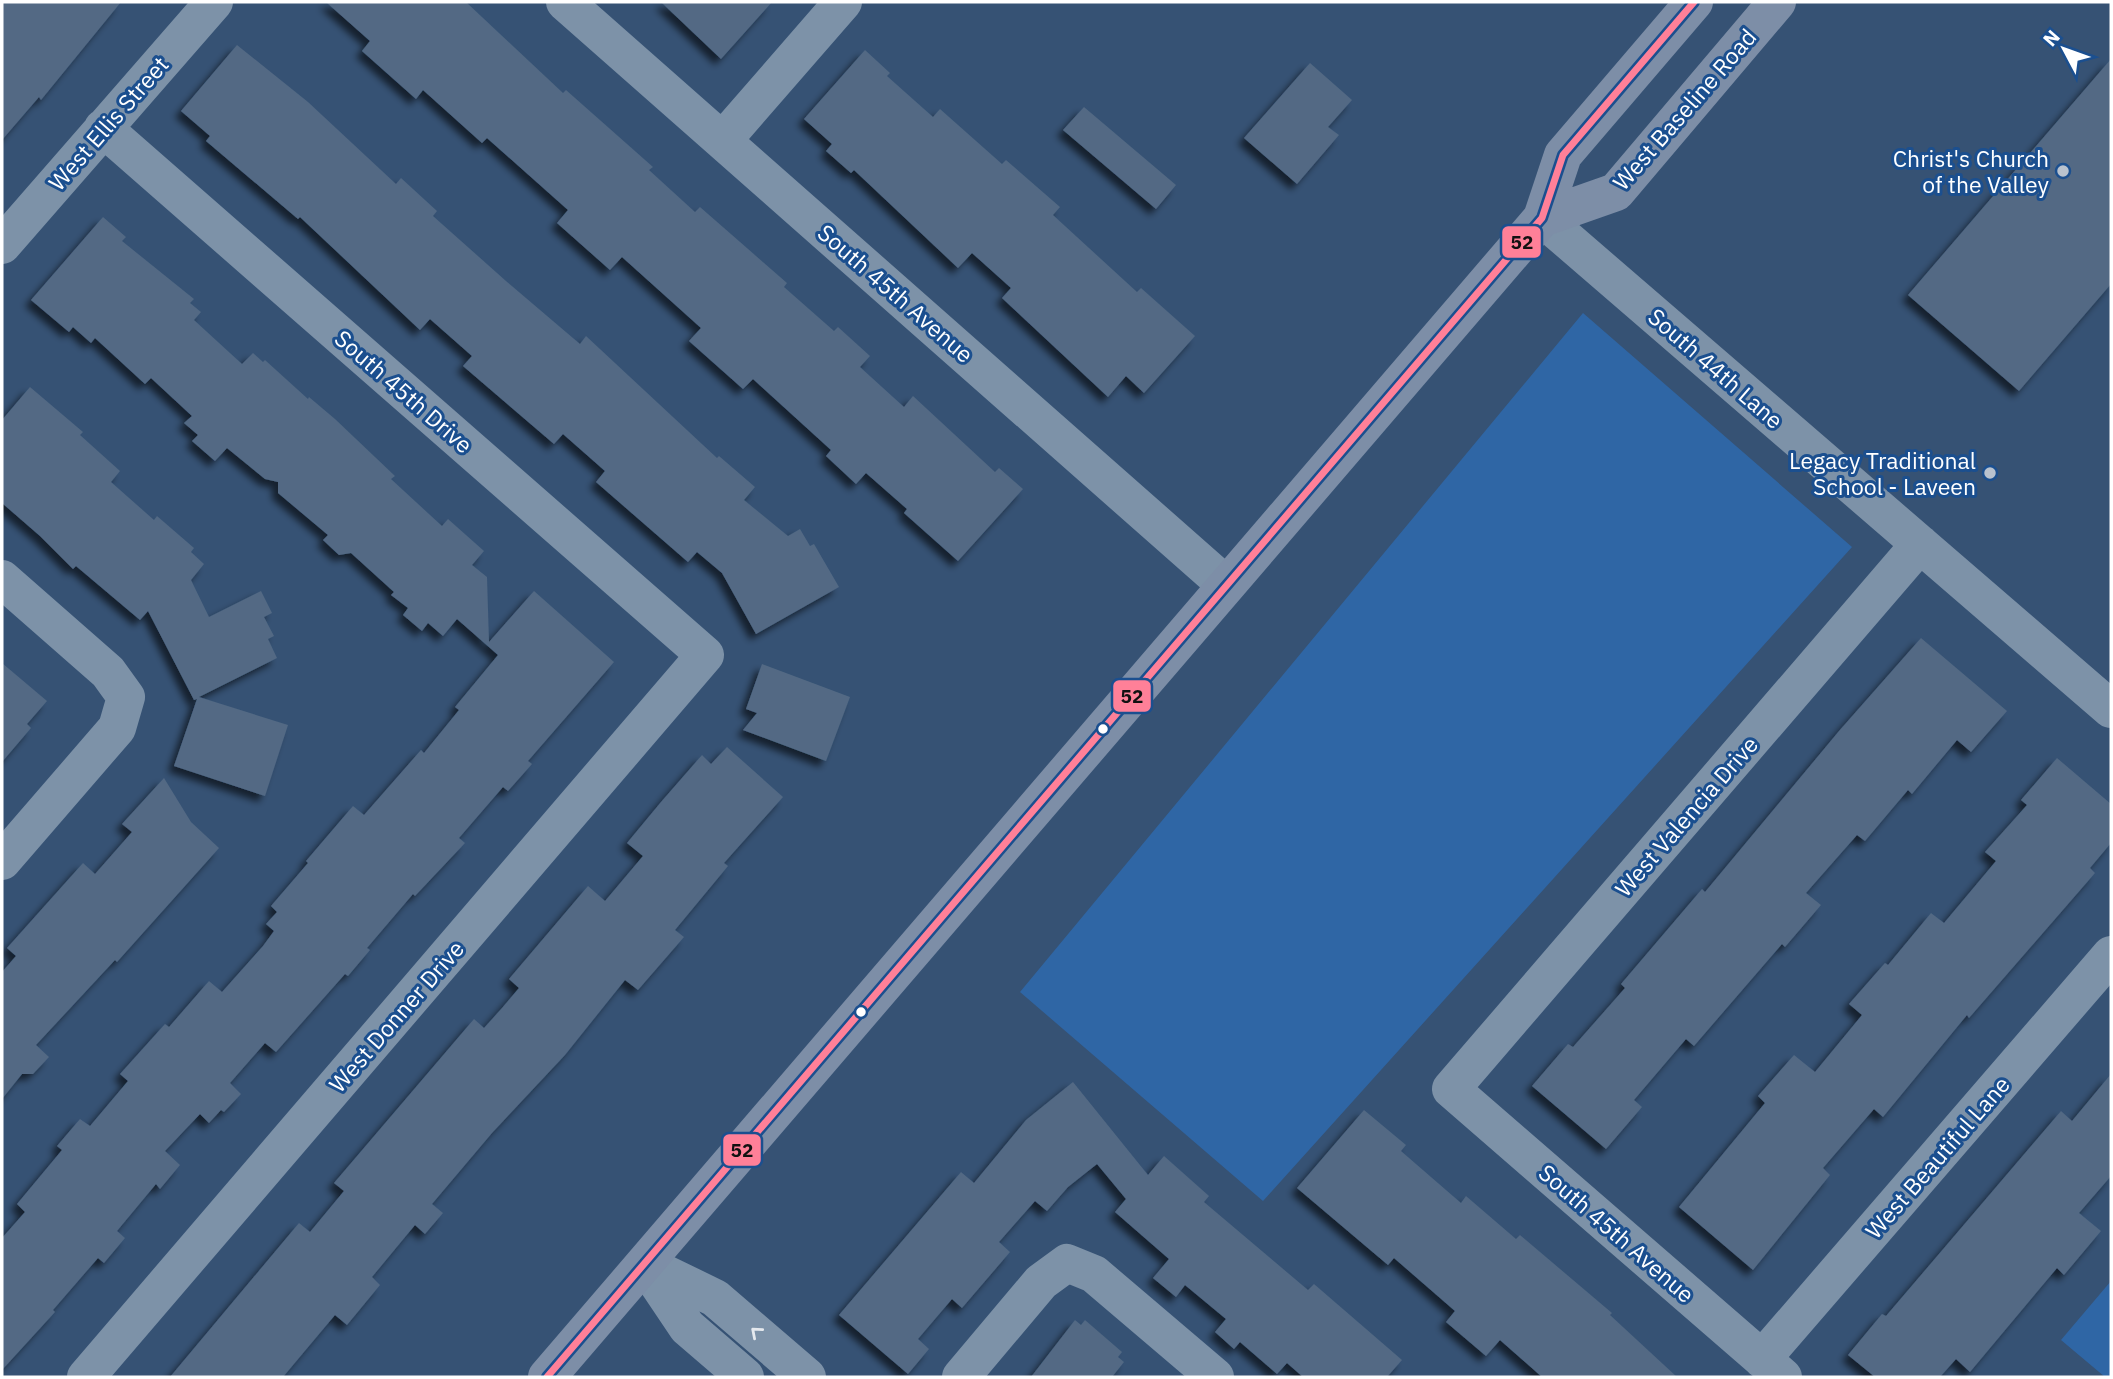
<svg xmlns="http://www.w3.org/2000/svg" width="2113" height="1379" viewBox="0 0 2113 1379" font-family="'IBM Plex Sans',sans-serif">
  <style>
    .green { fill: #2f66a5 }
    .building { fill: #526984; filter: url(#shadow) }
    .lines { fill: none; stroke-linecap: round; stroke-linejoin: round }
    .minor { stroke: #7d92a8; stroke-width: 38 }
    .major { stroke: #7d8ea7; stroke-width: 38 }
    .bus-1-casing { stroke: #1b4f8f; stroke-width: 12 }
    .bus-1 { stroke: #ff8098; stroke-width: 7 }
    .oneway { stroke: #e5e9ee }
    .poi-dot { fill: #b9c2ce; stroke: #1b4f8f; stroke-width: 2.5 }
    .bus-dot { fill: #fff; stroke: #1b4f8f; stroke-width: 2.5 }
    .labels { text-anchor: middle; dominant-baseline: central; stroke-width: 6; stroke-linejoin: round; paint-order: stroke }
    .street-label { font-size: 23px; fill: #fff; stroke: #1b4f8f }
    .poi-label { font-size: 23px; fill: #fff; stroke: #1b4f8f; text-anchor: end }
    .line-badge { stroke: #1b4f8f; stroke-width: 2.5 }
    .pale-badge-label { font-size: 19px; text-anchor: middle; font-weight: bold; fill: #111 }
  </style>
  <defs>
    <filter id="shadow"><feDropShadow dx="-6" dy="6" stdDeviation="3.5" flood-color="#0009"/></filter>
  </defs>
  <rect width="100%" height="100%" fill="#365274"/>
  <!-- green -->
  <path class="green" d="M1583 313 1852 547 1263 1201 1020 992Z
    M2111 1281V1377H2105L2061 1340Z"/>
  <!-- building -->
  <path class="building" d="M2 2H121L41 100 39 97 2 140Z
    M326 2H466L563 93 566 90 653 167 649 170 695 212 700 207 787 283 784 287 834 331 838 327 870 356 860 367 904 407 913 396 995 472 999 468 1023 489 958 561 904 513 907 509 866 473 856 484 826 456 831 450 753 379 743 389 689 341 701 328 622 257 610 270 557 223 568 210 487 138 482 143 423 90 416 99 362 51 370 41Z
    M661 2H772L721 59Z
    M237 45 308 102 396 184 401 178 437 211 433 216 506 281 580 344 586 336 717 458 719 456 755 487 744 500 788 536 800 529 810 546 814 544 839 587 756 634 722 573 697 552 688 562 596 482 605 471 563 434 554 444 463 366 472 356 430 319 420 330 300 217 298 219 206 141 210 136 181 111Z
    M865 50 890 73 887 76 933 117 940 109 1002 164 1006 160 1060 207 1053 215 1137 292 1141 288 1195 336 1144 393 1126 376 1108 397 1002 298 1011 288 972 253 958 268 854 170 851 173 826 151 832 144 804 119Z
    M2111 59V284L2019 391 1908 295Z
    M1310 63 1352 100 1328 127 1339 135 1297 184 1244 138Z
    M1084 107 1176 185 1156 209 1063 130Z
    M103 217 126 237 122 241 194 299 190 303 201 312 194 320 242 364 253 353 263 362 265 360 308 399 309 397 335 419 395 476 391 479 442 526 448 519 484 551 472 565 487 577 489 642 534 591 614 662 528 761 532 764 508 791 503 787 459 838 465 843 415 896 413 894 367 948 370 950 348 976 345 974 276 1052 265 1043 230 1083 241 1094 224 1112 221 1110 209 1123 200 1114 165 1151 180 1165 160 1189 156 1184 117 1231 125 1238 104 1263 98 1258 53 1310 55 1312 2 1370V1238L25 1212 17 1204 62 1150 57 1146 80 1119 90 1126 128 1081 120 1074 165 1024 169 1027 209 981 222 992 263 946 274 931 266 924 277 912 271 906 308 863 306 861 353 806 364 815 421 750 424 753 459 710 455 707 498 655 457 619 443 636 428 623 422 631 403 615 408 608 391 595 394 592 351 553 339 555 323 540 328 535 278 493V482L265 479 227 448 215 461 192 441 198 435 184 423 192 416 151 378 145 384 95 338 91 343 73 327 69 332 31 300Z
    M30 387 83 432 80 435 120 471 111 482 154 520 157 516 194 548 191 552 204 564 191 580 209 617 261 591 272 613 264 617 274 636 268 639 277 658 199 697 288 725 265 796 174 766 197 699 194 700 148 611 140 620 76 566 73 569 40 536 2 503V420Z
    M1921 638 2007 711 1971 752 1957 740 1912 794 1908 790 1865 841 1857 835 1806 893 1821 905 1785 947 1782 944 1694 1046 1686 1039 1634 1100 1642 1107 1606 1149 1532 1086 1568 1044 1573 1047 1625 988 1621 984 1702 889 1705 892 1839 731Z
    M2 663 47 701 27 724 31 728 2 762Z
    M762 664 850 697 826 761 743 730 757 713 746 709Z
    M727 747 783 797 724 863 728 866 675 930 684 937 638 990 625 980 565 1055 492 1133 432 1204 443 1213 425 1234 415 1225 372 1277 380 1285 347 1325 335 1315 283 1377H170L299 1223 310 1232 344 1191 334 1183 474 1019 484 1028 502 1008 519 988 509 979 588 886 605 901 643 856 627 843 661 802 702 755 711 764Z
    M2057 758 2111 804V843L2090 868 2095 873 1969 1018 1967 1015 1883 1117 1874 1109 1823 1168 1830 1175 1753 1270 1679 1207 1765 1103 1758 1096 1794 1055 1815 1072 1862 1015 1849 1004 1885 963 1888 965 1931 913 1944 923 1996 861 1985 852 2027 805 2021 800Z
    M164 778 191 822 219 848 117 962 115 960 36 1045 49 1057 33 1074H22L2 1099V972L16 956 7 948 83 863 95 874 132 832 122 824Z
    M2111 1074V1176L2079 1213 2101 1231 2064 1275 2057 1268 1970 1372 1956 1359 1940 1377H1875L1848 1355 1882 1314 1886 1316 2061 1111 2072 1121Z
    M1073 1082 1148 1175 1164 1156 1209 1196 1204 1202 1308 1290 1314 1284 1402 1360 1387 1377H1303L1287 1363 1277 1374 1240 1342 1234 1349 1215 1332 1226 1319 1185 1285 1176 1297 1153 1278 1169 1259 1115 1212 1126 1199 1097 1164 1068 1187 1047 1211 1035 1201 999 1242 1010 1252 962 1308 952 1299 918 1339 929 1349 908 1374 839 1315 961 1172 974 1183 1026 1120Z
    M1364 1110 1406 1145 1401 1151 1461 1203 1466 1196 1516 1239 1520 1235 1612 1313 1610 1315 1677 1377H1542L1500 1340 1486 1356 1446 1322 1455 1311 1394 1258 1388 1265 1297 1188Z
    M1075 1320 1081 1325 1085 1320 1122 1352 1118 1357 1124 1362 1112 1377H1031Z"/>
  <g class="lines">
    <!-- minor -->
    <path class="minor" d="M565 2 1226 585
      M723 140 843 2
      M1542 218 2111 709
      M2 245 214 2
      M2 579 108 672 126 697 117 728 2 861
      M645 1264 715 1298 807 1377
      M646 1266 687 1327 745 1377
      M1762 1359 2111 955
      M86 1377 705 655 103 128
      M961 1377 1041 1282 1067 1263 1094 1274 1215 1377
      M1783 1377 1451 1089 1920 544"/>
    <!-- major -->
    <path class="major" d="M1542 218 1616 192 1777 2
      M547 1377 1542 218 1563 155 1694 2"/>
    <defs>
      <path id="bus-1" d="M547 1377 1542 218 1563 155 1694 2"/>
    </defs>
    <!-- bus-1 casing -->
    <use href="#bus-1" class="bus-1-casing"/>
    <!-- bus-1 -->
    <use href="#bus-1" class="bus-1"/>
  </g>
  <!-- one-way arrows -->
  <defs><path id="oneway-chevron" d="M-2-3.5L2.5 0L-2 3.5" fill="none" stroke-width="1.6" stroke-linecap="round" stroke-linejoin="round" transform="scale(1.75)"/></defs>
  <use class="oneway" href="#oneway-chevron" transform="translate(756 1332) rotate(-139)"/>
  <!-- markers -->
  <g class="poi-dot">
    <circle cx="2063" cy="171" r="7"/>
    <circle cx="1990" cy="473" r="7"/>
  </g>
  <g class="bus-dot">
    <circle cx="1103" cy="729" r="6"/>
    <circle cx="861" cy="1012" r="6"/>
  </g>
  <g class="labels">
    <!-- street labels -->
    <g class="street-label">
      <text transform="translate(1684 109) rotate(-49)">West Baseline Road</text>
      <text transform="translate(108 123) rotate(-49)">West Ellis Street</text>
      <text transform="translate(896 293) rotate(41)">South 45th Avenue</text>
      <text transform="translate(1716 368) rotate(41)">South 44th Lane</text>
      <text transform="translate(404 391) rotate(41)">South 45th Drive</text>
      <text transform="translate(1686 816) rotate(-49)">West Valencia Drive</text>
      <text transform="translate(396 1016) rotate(-49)">West Donner Drive</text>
      <text transform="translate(1937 1157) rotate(-49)">West Beautiful Lane</text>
      <text transform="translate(1617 1233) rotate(41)">South 45th Avenue</text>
    </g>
    <!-- poi labels -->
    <g class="poi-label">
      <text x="2049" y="158">Christ's Church<tspan x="2049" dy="26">of the Valley</tspan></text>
      <text x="1976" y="460">Legacy Traditional<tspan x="1976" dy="26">School - Laveen</tspan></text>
    </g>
  </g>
  <g class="line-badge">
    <rect x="1501" y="225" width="41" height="34" rx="7" fill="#ff8098"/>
    <rect x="1112" y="679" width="40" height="34" rx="7" fill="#ff8098"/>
    <rect x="722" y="1133" width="40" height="34" rx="7" fill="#ff8098"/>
  </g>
  <g class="pale-badge-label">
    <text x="1522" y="249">52</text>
    <text x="1132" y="703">52</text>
    <text x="742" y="1157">52</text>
  </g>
  <!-- border -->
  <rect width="2113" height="1379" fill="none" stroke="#ffffff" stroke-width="7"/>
  <!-- north arrow -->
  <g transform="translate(2064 49) rotate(311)" stroke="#1b4f8f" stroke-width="5" paint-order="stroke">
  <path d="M0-5L12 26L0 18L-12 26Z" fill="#ffffff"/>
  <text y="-10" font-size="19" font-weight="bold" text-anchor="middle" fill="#ffffff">N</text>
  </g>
</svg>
